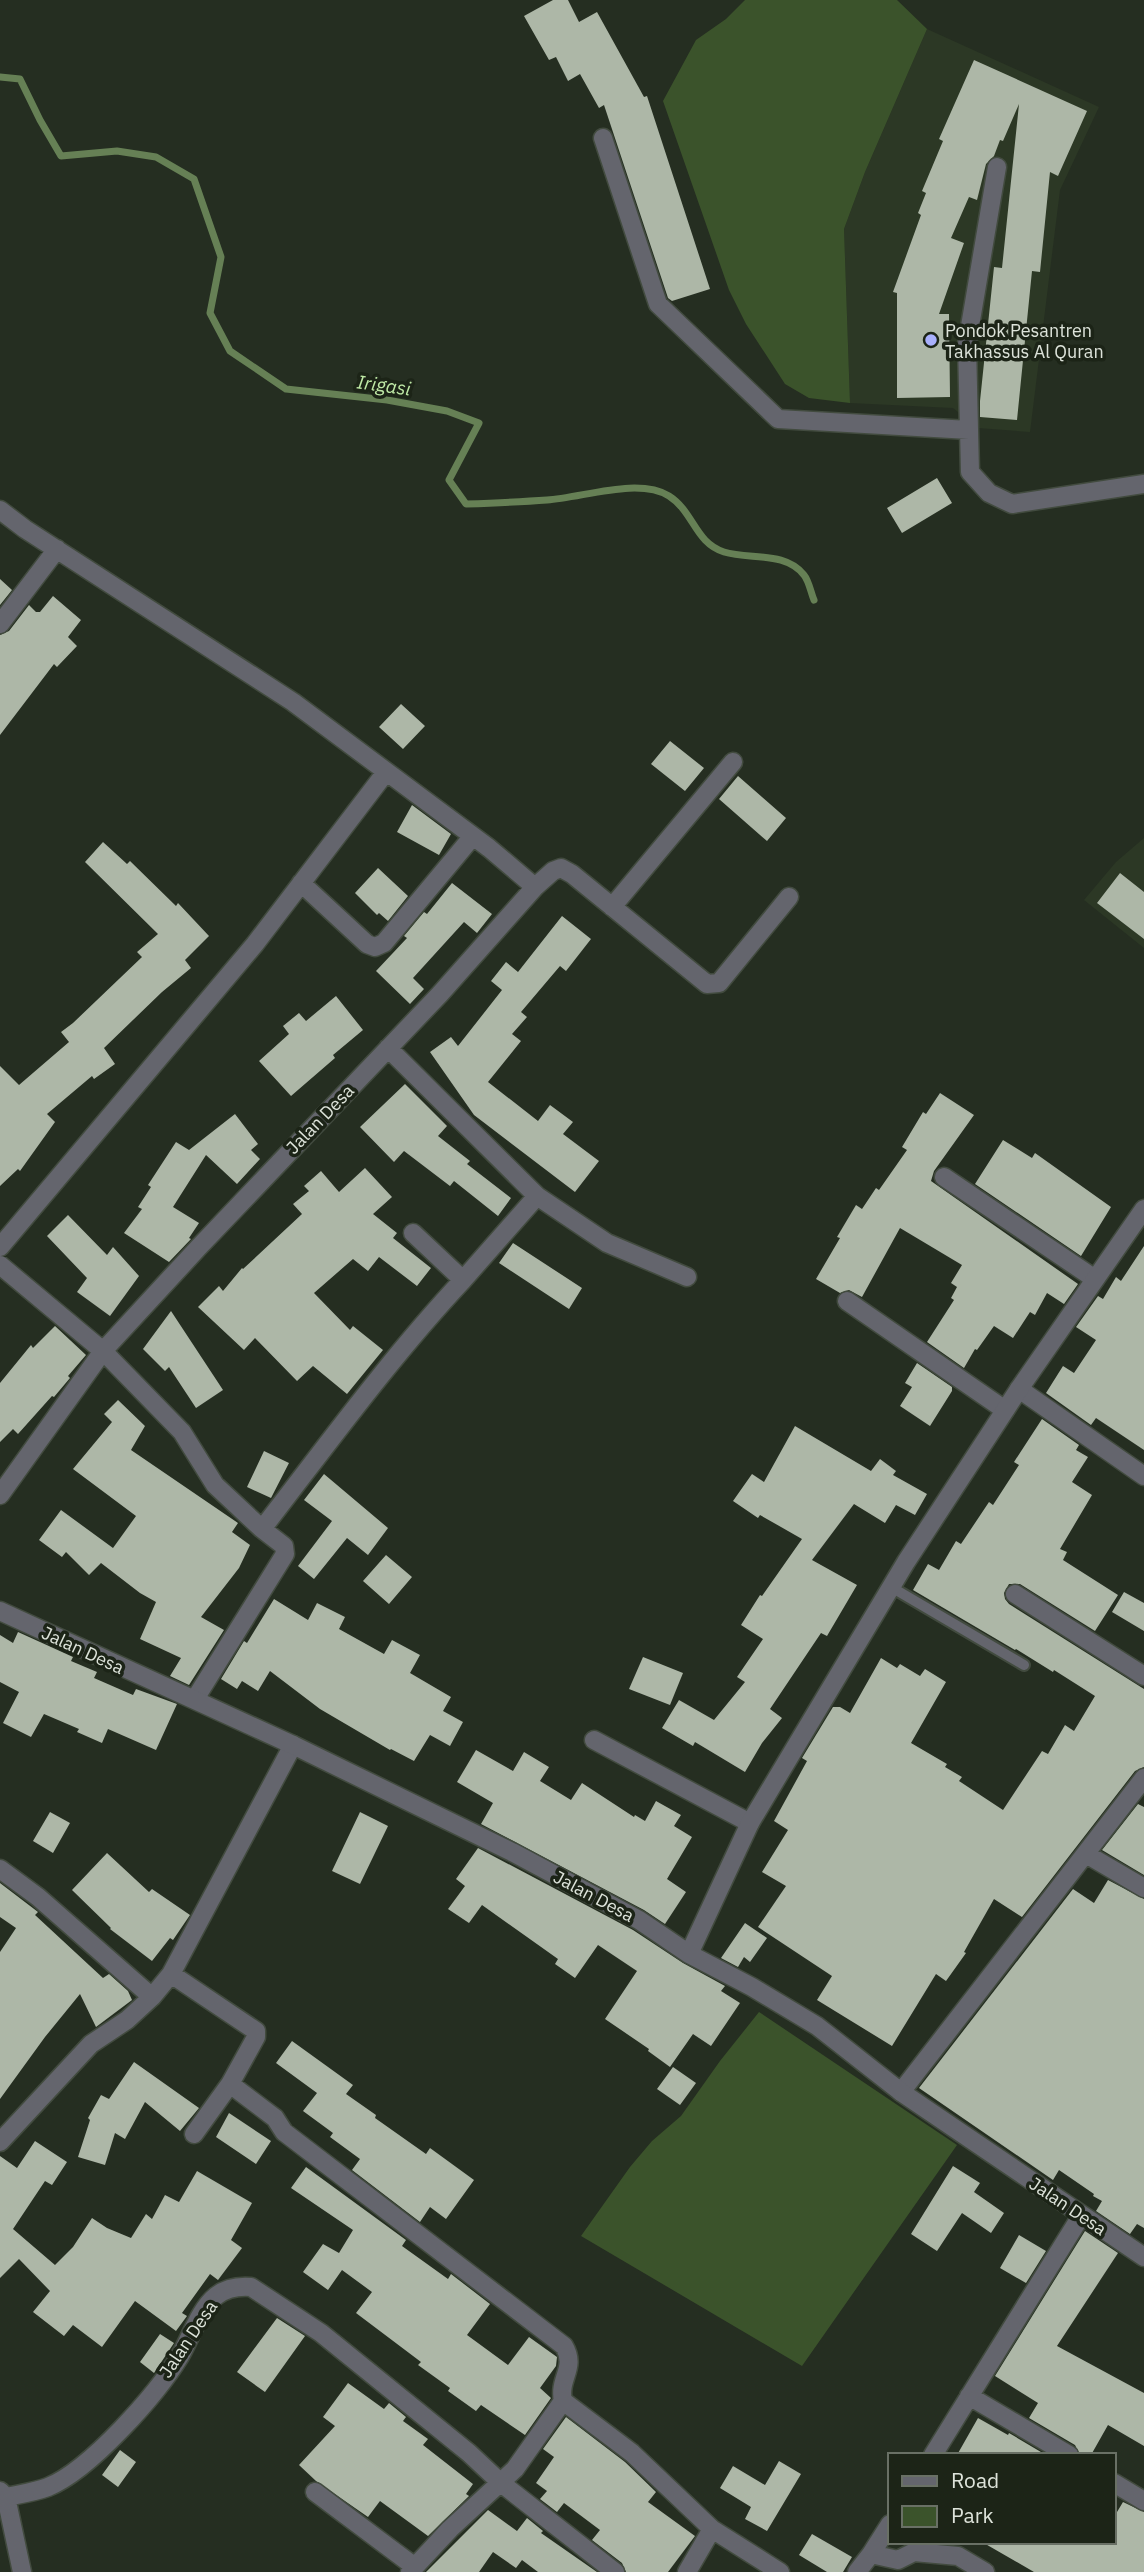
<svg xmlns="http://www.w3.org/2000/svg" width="1144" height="2572" viewBox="0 0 1144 2572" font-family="'IBM Plex Sans',sans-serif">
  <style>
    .built { fill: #2c3825 }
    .green { fill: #3b532b }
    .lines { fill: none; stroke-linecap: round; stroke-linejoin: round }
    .stream { stroke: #668055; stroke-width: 7 }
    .building { fill: #adb7a7 }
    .service-casing { stroke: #424b3f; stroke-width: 14 }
    .minor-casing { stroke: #424b3f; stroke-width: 21 }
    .tertiary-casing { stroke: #424b3f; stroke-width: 21 }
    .service { stroke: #64656d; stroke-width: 10 }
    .minor { stroke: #64656d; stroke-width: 18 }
    .tertiary { stroke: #64656d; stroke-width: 18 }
    .poi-dot { fill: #a9b0fc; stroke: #1c2417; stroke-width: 2.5 }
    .labels { text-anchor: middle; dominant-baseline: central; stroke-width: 7; stroke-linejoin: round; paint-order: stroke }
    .poi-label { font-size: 18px; fill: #dde3da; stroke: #1c2417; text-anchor: start }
    .street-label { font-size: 18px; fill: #dde3da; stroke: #1c2417 }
    .water-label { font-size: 19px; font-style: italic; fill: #bfe9a6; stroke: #1c2417 }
  </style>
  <rect width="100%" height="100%" fill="#252e21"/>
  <!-- built -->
  <path class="built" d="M927 29 1099 107 1060 190 1030 432 978 428 953 408 850 403 844 229 865 172Z
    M1144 838V948L1084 900 1116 862Z"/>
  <!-- green -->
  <path class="green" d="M745 0H897L927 29 865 172 844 229 850 403 809 398 785 384 746 324 729 290 663 101 696 40 726 19Z
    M759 2012 957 2145 802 2366 581 2236 630 2167 652 2141 681 2116 720 2061Z"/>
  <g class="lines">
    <!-- stream -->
    <path class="stream" d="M0 77 20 79 40 120 61 156 117 151 156 157 194 179 221 257 210 313 230 351 286 389 387 400 447 411 479 423 449 480 466 504C493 503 520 502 547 500 582 498 638 477 669 496 694 512 695 543 724 552 750 560 785 551 804 575 809 581 811 593 814 600"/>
  </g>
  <!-- building -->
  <path class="building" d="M553 0H568L579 22 597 12 644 97 647 96 710 289 672 301 668 298 604 105 599 108 580 74 568 81 556 57 549 60 524 16Z
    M974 60 1087 111 1058 176 1050 172 1040 272 1032 271 1017 420 980 417V401L994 267 1002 268 1019 104 1003 141 1000 140 994 156 986 164 977 200 969 197 951 238 964 243 939 314H949L950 397 897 398V293L893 292 921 215 918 213 926 193 922 191 943 141 939 139Z
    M937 478 952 503 902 533 887 508Z
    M0 579 12 590 0 605Z
    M53 596 81 620 68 637 77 646 57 667 54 664 0 735V635L9 631 29 605 36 612H40Z
    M401 704 425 726 403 749 379 727Z
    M670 741 704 768 685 791 651 764Z
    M738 776 786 818 767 841 719 799Z
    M412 805 451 834 439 855 397 832Z
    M103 842 127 864 130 861 176 906 178 903 209 936 185 960 191 968 162 992 104 1048 115 1064 94 1079 92 1076 47 1114 55 1122 20 1171 18 1169 0 1186V1066L19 1085 69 1042 61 1032 73 1023 142 957 137 952 158 934 85 862Z
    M378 868 408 896 388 921 379 913 377 915 355 893Z
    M1120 873 1144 892V939L1097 903Z
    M452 883 492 914 477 933 464 922 413 978 424 989 410 1004 376 971 407 938 404 936 424 912 427 914Z
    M562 916 591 939 566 971 560 966 521 1012 527 1017 512 1034 521 1041 488 1082 538 1121 550 1105 573 1122 563 1134 599 1161 575 1192 474 1115 430 1052 451 1037 458 1046 502 990 491 981 506 962 518 972Z
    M336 996 363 1030 333 1055 335 1058 291 1096 259 1061 289 1034 283 1026 299 1013 306 1021Z
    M405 1084 447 1126 438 1136 470 1161 467 1164 511 1198 498 1216 454 1181 450 1186 404 1151 394 1162 360 1127Z
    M940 1093 974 1115 934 1171 931 1181 1078 1284 1064 1304 1047 1293 1035 1315 1030 1312 1013 1338 994 1326 977 1350 975 1349 964 1368 927 1342 954 1300 951 1298 957 1287 951 1283 962 1265 900 1228 862 1297 849 1290 840 1293 816 1279 840 1238 837 1237 856 1205 862 1209 876 1188 879 1190 907 1150 902 1147 923 1112 926 1114Z
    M235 1114 258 1144 251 1150 260 1159 237 1184 206 1155 173 1207 199 1223 189 1238 191 1239 169 1262 124 1233 142 1209 138 1207 151 1187 148 1185 176 1142 189 1150Z
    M1003 1140 1032 1158 1035 1153 1111 1207 1081 1256 975 1184Z
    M365 1168 392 1197 373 1214 397 1233 393 1238 431 1268 417 1286 379 1257 368 1271 353 1259 314 1293 350 1330 353 1326 383 1350 347 1394 313 1366 297 1381 255 1338 244 1350 198 1307 219 1286 223 1291 242 1268 243 1269 302 1214 293 1204 309 1191 304 1186 321 1171 339 1192Z
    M68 1215 107 1255 113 1247 139 1276 110 1316 77 1292 87 1278 47 1236Z
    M513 1243 582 1288 569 1309 499 1263Z
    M1144 1246V1450L1096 1418 1091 1425 1046 1393 1063 1366 1074 1373 1096 1340 1076 1327 1098 1296 1103 1299 1116 1277 1121 1281Z
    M171 1311 223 1390 196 1408 169 1367 165 1371 143 1349Z
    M55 1326 86 1355 68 1376 70 1378 54 1397 52 1396 18 1434 13 1429 0 1442V1383L31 1345 33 1348Z
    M917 1363 952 1387V1391L930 1426 900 1406 912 1387 905 1383Z
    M118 1400 145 1426 131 1450 238 1523 232 1532 250 1545 239 1568 201 1617 224 1630 189 1685 170 1676 181 1658 140 1639 156 1602 140 1593 101 1563 89 1575 66 1552 62 1557 39 1540 61 1510 113 1548 136 1516 73 1469 112 1422 104 1414Z
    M1042 1419 1079 1445 1076 1450 1088 1457 1072 1482 1092 1495 1060 1549 1067 1552 1063 1560 1118 1595 1095 1631 1020 1584H1009L1004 1593 1005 1599 1009 1604 1144 1689V1767L1135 1771 1022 1917 994 1899 964 1952 966 1953 946 1981 936 1974 892 2046 817 2000 832 1976 758 1927 786 1886 762 1872 788 1830 774 1821 807 1761 802 1758 833 1707H840L850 1713 881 1658 897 1668 900 1664 920 1676 925 1669 946 1682 911 1743 947 1764 945 1767 962 1777 959 1781 1003 1810 1042 1751 1048 1754 1065 1725 1074 1731 1095 1696 1054 1670 1053 1672 1016 1649 1015 1650 913 1590 928 1564 939 1570 956 1541 961 1544 989 1502 993 1505 1019 1465 1014 1462Z
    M795 1426 871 1471 880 1459 896 1471 893 1475 927 1494 915 1515 896 1505 885 1523 854 1504 812 1560 857 1585 827 1636 821 1633 770 1709 782 1718 762 1743 745 1772 695 1742 693 1746 662 1728 679 1700 714 1720 745 1682 737 1677 763 1639 741 1625 760 1595 762 1596 802 1539 760 1515 758 1518 733 1501 752 1474 764 1482Z
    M264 1451 289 1463 271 1498 247 1487Z
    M324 1474 388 1528 368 1555 347 1538 314 1579 298 1566 332 1521 304 1500Z
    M386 1555 412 1577 389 1604 363 1581Z
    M1124 1592 1144 1603V1631L1112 1612Z
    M274 1599 308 1620 317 1603 345 1617 339 1629 384 1654 392 1640 420 1655 410 1673 451 1697 443 1711 463 1722 450 1746 430 1735 414 1761 391 1749 390 1750 320 1709 270 1671 258 1691 242 1681 237 1689 221 1679 244 1641 247 1643Z
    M18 1632 73 1657 71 1661 97 1672 94 1678 133 1695 136 1689 177 1704 156 1750 108 1729 102 1743 77 1732 79 1729 44 1714 31 1737 3 1723 19 1692 0 1682V1635L13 1643Z
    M643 1657 683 1673 670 1705 629 1689Z
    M476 1750 513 1771 524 1752 549 1767 540 1781 571 1800 582 1783 634 1817 635 1815 645 1821 656 1801 681 1815 674 1826 692 1837 667 1879 686 1892 665 1924 644 1910 481 1824 493 1803 457 1782Z
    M1138 1804 1144 1807V1875L1102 1850Z
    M50 1812 70 1823 53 1853 33 1841Z
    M360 1812 388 1826 360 1884 332 1871Z
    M478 1848 633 1930 683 1963 725 1986 721 1991 740 2003 711 2046 693 2034 670 2067 648 2051 649 2049 605 2019 637 1971 598 1945 575 1978 555 1964 558 1959 482 1905 469 1923 448 1909 465 1886 456 1879Z
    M107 1853 149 1892 152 1889 190 1915 173 1940 170 1938 152 1961 110 1929 111 1928 72 1890Z
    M1108 1880 1144 1899V2228L1137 2224 1130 2234 1096 2211 1102 2201 1093 2196 1094 2194 1059 2170 1053 2180 919 2088 1073 1889 1094 1903Z
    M0 1883 38 1912 35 1915 103 1978 109 1974 128 1991 132 2000 96 2027 80 1994 45 2037 0 2099V1952L16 1928 0 1917Z
    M745 1923 767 1938 750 1962 744 1957 738 1967 721 1958Z
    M292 2041 353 2085 346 2094 376 2115 375 2118 426 2154 430 2148 474 2180 446 2219 430 2207 420 2222 352 2170 360 2159 330 2137 333 2133 303 2111 317 2093 276 2063Z
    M134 2062 199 2108 180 2131 145 2102 125 2139 115 2133 105 2165 78 2157 90 2120 88 2118 101 2095 109 2099Z
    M673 2067 696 2083 680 2105 657 2089Z
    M229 2113 271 2141 256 2164 216 2137Z
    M35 2141 67 2162 52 2185 45 2181 13 2229 55 2265 73 2247 92 2218 107 2228 131 2238 146 2214 152 2219 165 2195 179 2202 197 2171 252 2203 231 2240 242 2248 218 2280 210 2274 182 2313 187 2316 176 2331 135 2301 102 2347 73 2325 64 2336 33 2312 50 2291 19 2259 0 2278V2156L17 2168Z
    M953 2166 980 2183 974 2192 1004 2213 991 2233 962 2213 937 2251 911 2234Z
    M306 2167 406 2240 402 2246 448 2279 451 2274 490 2304 467 2335 508 2365 529 2337 557 2357 556 2366 540 2388 551 2398 525 2435 481 2405 476 2411 448 2391 450 2388 418 2365 421 2362 356 2313 372 2292 342 2270 328 2290 303 2272 323 2244 339 2253 353 2230 291 2188Z
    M1085 2231 1118 2253 1057 2346 1144 2393V2446L1108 2425 1091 2455H1080L1075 2445 1029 2418 1038 2403 995 2376Z
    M1019 2235 1046 2251 1026 2283 1000 2268Z
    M277 2318 305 2336 265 2392 237 2372Z
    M160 2334 174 2343 154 2373 140 2362Z
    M348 2383 384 2409 389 2403 406 2417 403 2421 428 2439 423 2445 473 2484 466 2494 469 2496 428 2536 380 2501 368 2517 316 2481 299 2465 335 2426 323 2417Z
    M566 2417 625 2462 656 2492 648 2502 695 2536 668 2572H626L622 2563 592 2540 600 2530 564 2503 557 2512 540 2499 547 2491 536 2483 554 2457 543 2449Z
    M978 2418 1008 2435 1009 2433 1046 2455H957Z
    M120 2450 136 2462 118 2487 102 2475Z
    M779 2461 801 2474 767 2531 745 2519 751 2507 720 2488 733 2466 765 2485Z
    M1123 2502 1144 2512V2572H1034L982 2542H1114V2517Z
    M488 2510 517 2531 527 2518 543 2531 541 2533 597 2572H538L522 2560 516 2568 493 2552 479 2572H426Z
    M812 2534 852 2557 843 2572H827L799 2555Z"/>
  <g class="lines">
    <defs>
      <path id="service" d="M891 1587 1024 1665"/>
      <path id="minor" d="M603 138 658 304 778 419 969 430
        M997 167 967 344 970 472 989 493 1012 504 1144 484
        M0 510 25 529 293 702 489 848 535 887
        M0 624 57 549
        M301 883 367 944 375 947 384 943 473 836
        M612 907 733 762
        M388 1048 537 1196 607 1243 687 1277
        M944 1177 1095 1279
        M413 1233 463 1280 537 1196
        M0 1247 255 944 386 772
        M0 1265 103 1351 182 1432 215 1485 262 1529 284 1546 285 1554 195 1699
        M847 1301 1005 1410
        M1019 1389 1144 1476
        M0 1495 103 1351 198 1248 440 994 535 887 553 871 561 868 572 874 707 984 719 983 789 897
        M262 1529C327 1445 390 1358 463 1280
        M1015 1594 1144 1676
        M594 1740 750 1823
        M1086 1854 1144 1888
        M0 1869 38 1897 152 1997 127 2020 91 2044 0 2142
        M171 1974 293 1745
        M152 1997 171 1974 256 2031V2037L230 2084 275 2118 284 2132 564 2346C577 2368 558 2378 563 2401L515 2469 450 2529 410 2572
        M901 2092 1144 1778
        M194 2134 230 2084
        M969 2396 1069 2455
        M563 2401 632 2453 712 2529 687 2572
        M933 2455 1081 2216
        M1114 2483 1144 2501
        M0 2491 6 2497C20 2494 35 2492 48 2487 90 2470 157 2394 180 2356 191 2337 199 2310 216 2296 226 2288 238 2286 251 2287L321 2333 469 2453 501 2483 615 2572
        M315 2492 415 2567
        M6 2497 22 2572
        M712 2529 780 2572
        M871 2554 898 2560 914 2552 958 2556 985 2572
        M857 2572 871 2554 890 2524"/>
      <path id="tertiary" d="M0 1611 293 1745 512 1852 639 1920 689 1954 752 1987 817 2026 901 2092 1144 2257
        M689 1954 750 1823 906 1562 1019 1389 1144 1209"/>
    </defs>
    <!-- service casing -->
    <use href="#service" class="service-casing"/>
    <!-- minor casing -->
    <use href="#minor" class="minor-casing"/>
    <!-- tertiary casing -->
    <use href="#tertiary" class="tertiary-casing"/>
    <!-- service -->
    <use href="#service" class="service"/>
    <!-- minor -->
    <use href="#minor" class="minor"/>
    <!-- tertiary -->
    <use href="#tertiary" class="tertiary"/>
  </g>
  <!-- markers -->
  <circle class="poi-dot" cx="931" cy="340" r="7"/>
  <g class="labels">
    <!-- poi labels -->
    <g class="poi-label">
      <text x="945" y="330">Pondok Pesantren<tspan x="945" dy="21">Takhassus Al Quran</tspan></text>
    </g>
    <!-- street labels -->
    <g class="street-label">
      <text transform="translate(320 1119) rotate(-46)">Jalan Desa</text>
      <text transform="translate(83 1650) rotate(25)">Jalan Desa</text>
      <text transform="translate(594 1896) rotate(28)">Jalan Desa</text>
      <text transform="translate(1068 2206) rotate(34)">Jalan Desa</text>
      <text transform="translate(188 2339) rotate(-56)">Jalan Desa</text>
    </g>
    <!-- water labels -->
    <g class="water-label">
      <text transform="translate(384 385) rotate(8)">Irigasi</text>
    </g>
  </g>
  <!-- legend -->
  <rect x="888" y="2453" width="228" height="91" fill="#1c2417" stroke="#697065" stroke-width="2"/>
  <rect x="902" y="2476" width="35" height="10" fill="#64656d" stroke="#697065" stroke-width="2"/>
  <text x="951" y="2488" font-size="21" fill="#dde3da">Road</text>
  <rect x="902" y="2506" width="35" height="21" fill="#3b532b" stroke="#697065" stroke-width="2"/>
  <text x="951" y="2523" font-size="21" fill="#dde3da">Park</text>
</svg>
